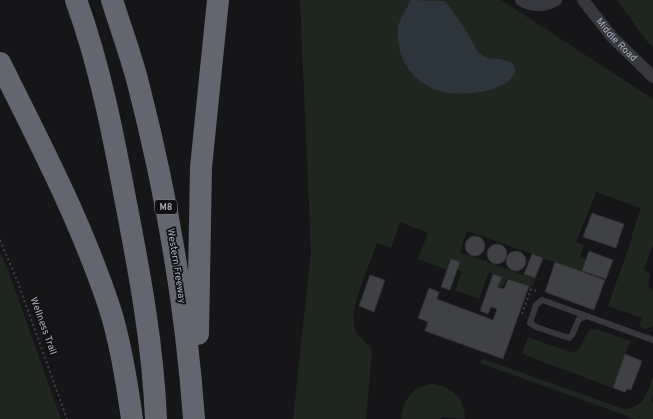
<svg xmlns="http://www.w3.org/2000/svg" width="653" height="419" viewBox="0 0 653 419" font-family="Overpass,sans-serif">
  <style>
    .green { fill: #1e261f }
    .water { fill: #2c353c }
    .building { fill: #404145; stroke: #303034 }
    .lines { fill: none; stroke-linecap: round; stroke-linejoin: round }
    .path { stroke: #3d3f44; stroke-width: 2; stroke-dasharray: 2 3; stroke-linecap: butt }
    .service { stroke: #37383d; stroke-width: 6 }
    .minor { stroke: #37383d; stroke-width: 12 }
    .motorway { stroke: #63666e; stroke-width: 22 }
    .labels { text-anchor: middle; dominant-baseline: central; stroke-width: 3.5; stroke-linejoin: round; paint-order: stroke }
    .shield { fill: #111113; stroke: #7b7e86; stroke-width: 1 }
    .shield-label { font-size: 9px; font-weight: bold; fill: #a8adb8 }
    .street-label { font-size: 10px; fill: #a8adb8; stroke: #111113 }
  </style>
  <rect width="100%" height="100%" fill="#161618"/>
  <!-- green -->
  <path class="green" d="M300 0H501L653 99V245L644 269 650 275 648 286 653 291V326L646 329 639 327 642 318 608 306 632 238H631L641 208 596 192 576 242 584 245 580 256 586 259 582 272 467 231 460 252 535 279 532 287 507 278 503 287 499 286 502 277 489 272 479 299 455 290 462 272 457 270 460 262 451 259 447 270 418 259 428 233 400 222 391 248 377 243C371 262 349 309 354 326 357 339 370 341 372 353L366 419H293L311 252Z
    M617 0H653V47L649 44Z
    M0 253 8 270 61 419H0Z
    M591 329 599 330 630 341 613 388 522 354 528 337 567 351 575 352C584 347 583 335 591 329Z
    M483 359 624 409C643 409 648 392 653 376V395L651 402 653 403V419H635L480 363Z
    M431 384C450 385 466 398 465 419L441 417V419H401C403 401 411 387 431 384Z"/>
  <!-- water -->
  <path class="water" d="M411 0 445 1 464 27 478 52 487 58 501 59 512 63 516 70C510 94 458 97 439 91 418 84 402 67 399 46 398 40 397 33 398 27 400 18 407 8 411 0Z"/>
  <!-- building -->
  <path class="building" d="M592 213 624 224 616 248 583 237Z
    M465 246a10 10 0 1 1 20 0a10 10 0 1 1-20 0Z
    M487 254a10 10 0 1 1 20 0a10 10 0 1 1-20 0Z
    M589 251 613 260 606 279 582 271Z
    M506 261a10 10 0 1 1 20 0a10 10 0 1 1-20 0Z
    M532 254 543 258 535 278 524 274Z
    M451 259 460 262 450 290 441 287Z
    M555 262 605 280 594 310 545 292Z
    M493 274 502 277 498 287 504 289 508 279 529 286 503 359 425 331 428 322 418 318 429 288 439 292 437 299 493 320 497 309 491 307 488 314 480 311Z
    M370 275 385 280 374 312 359 306Z
    M625 354 642 361 631 390 627 389 625 392 613 388Z"/>
  <g class="lines">
    <!-- path -->
    <path class="path" d="M0 240 17 280 67 419
      M522 314 531 289 539 292"/>
    <!-- service -->
    <path class="service" d="M587 316 579 319 572 335 569 338 536 327 530 323 536 305 542 300 545 301 653 340"/>
    <!-- minor -->
    <g class="minor">
      <path d="M521 0C533 7 544 7 556 0"/>
      <path id="s1" d="M583 0 612 37 653 77"/>
    </g>
    <!-- motorway -->
    <path class="motorway" d="M76 0C100 66 113 134 126 203 140 275 153 346 156 419
      M112 0C121 29 132 58 139 87 167 196 186 307 194 419
      M0 63C40 143 82 224 110 309 121 344 127 383 132 419
      M198 334 201 167 218 0"/>
  </g>
  <g class="labels">
    <!-- shield labels -->
    <rect class="shield" x="155" y="200" width="22" height="14" rx="3"/>
    <g class="shield-label">
      <text x="166" y="207">M8</text>
    </g>
    <!-- street labels -->
    <g class="street-label">
      <text stroke="none"><textPath href="#s1" startOffset="52">Middle Road</textPath></text>
      <text transform="translate(176 266) rotate(81)">Western Freeway</text>
      <text transform="translate(43 326) rotate(70)">Wellness Trail</text>
    </g>
  </g>
</svg>
